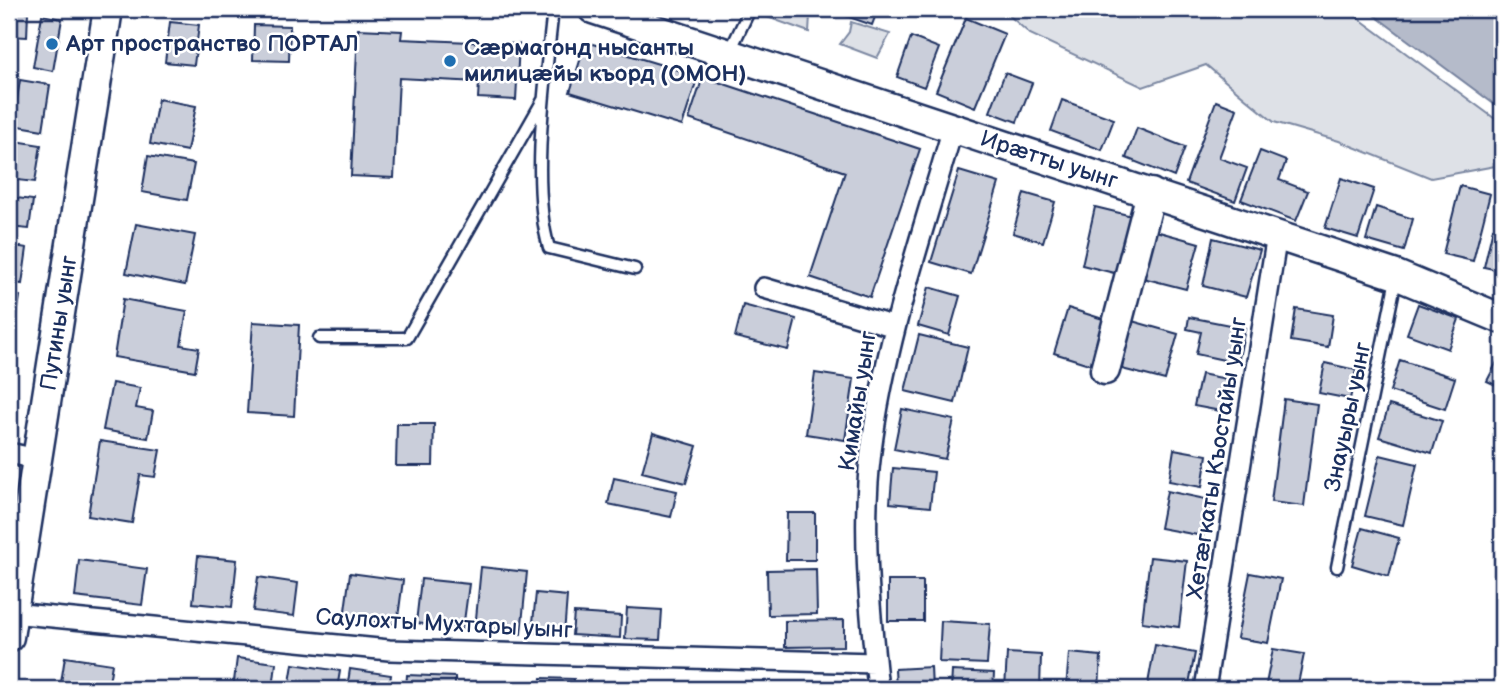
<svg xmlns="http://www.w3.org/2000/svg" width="1511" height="698" viewBox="0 0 1511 698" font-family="'Balsamiq Sans',sans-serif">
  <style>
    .green { fill: #dee1e7; stroke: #7c88a2; stroke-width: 2 }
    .water { fill: #b5bbca; stroke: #77839f; stroke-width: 2 }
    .building { fill: #caceda; stroke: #1b2f5e; stroke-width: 2 }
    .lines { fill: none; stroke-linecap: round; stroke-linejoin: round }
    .lane-casing { stroke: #1b2f5e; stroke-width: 15 }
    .street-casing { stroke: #1b2f5e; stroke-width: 24 }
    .secondary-casing { stroke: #1b2f5e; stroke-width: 33 }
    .lane { stroke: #fff; stroke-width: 10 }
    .street { stroke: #fff; stroke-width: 19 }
    .secondary { stroke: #fff; stroke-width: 28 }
    .poi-dot { fill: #1f6fb2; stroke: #fff; stroke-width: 2.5 }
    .labels { text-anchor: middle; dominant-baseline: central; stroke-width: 5; stroke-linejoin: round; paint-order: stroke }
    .poi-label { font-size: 23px; font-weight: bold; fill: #1b2f5e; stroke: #fff; text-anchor: start }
    .street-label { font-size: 23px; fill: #1b2f5e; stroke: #fff }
  </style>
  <rect width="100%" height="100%" fill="#fff"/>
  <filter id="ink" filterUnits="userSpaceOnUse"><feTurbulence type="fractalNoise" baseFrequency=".0143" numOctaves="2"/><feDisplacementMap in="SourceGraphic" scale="14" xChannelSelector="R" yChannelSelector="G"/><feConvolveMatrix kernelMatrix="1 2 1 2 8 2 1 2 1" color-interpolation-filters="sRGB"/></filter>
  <g filter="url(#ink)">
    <!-- green -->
    <path class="green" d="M770 9H816L810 15 809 32 767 17Z
      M1002 9H1346L1502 124V156L1495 166 1431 178 1339 141 1274 122 1206 65 1143 87 1030 34Z
      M851 22 890 34 877 58 840 44 849 32Z"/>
    <!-- water -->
    <path class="water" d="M1366 9H1502V110Z"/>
    <!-- building -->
    <path class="building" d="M826 9H878L872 25Z
      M9 11 28 12 27 37 9 36Z
      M42 15 62 19 53 71 33 67Z
      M966 18 1005 34 975 107 936 91Z
      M170 22 199 25 194 65 165 62Z
      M254 25 290 26 289 61 253 60Z
      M358 29 402 31 401 39 519 44 516 100 478 98 479 82 399 78 394 178 351 176Z
      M911 37 939 48 924 87 897 77Z
      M586 42 698 76 682 126 570 92Z
      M1005 73 1032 83 1017 122 990 112Z
      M703 77 920 149 870 297 810 277 845 172 689 119Z
      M20 80 50 85 43 130 13 125Z
      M158 99 196 106 187 151 150 144Z
      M1062 100 1114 119 1102 150 1051 131Z
      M1216 101 1237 109 1219 158 1247 168 1235 201 1186 183Z
      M1137 128 1185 147 1174 177 1126 158Z
      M9 140 41 145 35 182 9 179Z
      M1260 151 1286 161 1279 180 1308 191 1296 221 1241 200Z
      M148 156 194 164 187 200 142 192Z
      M959 171 999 183 971 274 931 262Z
      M1341 178 1374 189 1358 238 1325 228Z
      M1460 186 1490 194 1473 261 1443 254Z
      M1024 193 1055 202 1043 242 1013 233Z
      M9 197 33 200 29 229 9 227Z
      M1095 207 1132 216 1118 274 1082 265Z
      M1376 207 1413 219 1404 251 1366 240Z
      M136 224 195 235 185 285 126 273Z
      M1493 228 1502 231V271L1484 267Z
      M1152 230 1199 243 1186 289 1143 278Z
      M1213 238 1260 250 1246 297 1203 286Z
      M9 245 27 248 22 284 9 282Z
      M929 287 960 296 949 335 918 326Z
      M9 294 20 296 13 343H9Z
      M123 299 187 311 181 345 199 348 195 371 114 357Z
      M1418 304 1459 319 1448 349 1407 334Z
      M743 305 796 319 788 350 735 337Z
      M1068 308 1106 320 1092 365 1054 353Z
      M1296 309 1333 315 1328 347 1291 341Z
      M1189 317 1245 328 1238 363 1196 354 1201 332 1187 329Z
      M1132 321 1178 334 1165 380 1122 369Z
      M253 322 299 325 294 416 247 413Z
      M919 335 968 347 955 403 905 391Z
      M1502 352V388L1487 381Z
      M1400 360 1455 378 1445 409 1390 391Z
      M1325 363 1356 370 1350 399 1319 393Z
      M815 373 854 379 845 440 806 434Z
      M1201 374 1232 380 1226 412 1194 406Z
      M112 383 140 388 136 408 153 411 148 438 103 430Z
      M1284 399 1317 404 1304 506 1271 502Z
      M1389 405 1442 421 1432 453 1379 437Z
      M902 409 954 420 945 459 894 449Z
      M397 424H434L433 466H396Z
      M653 433 697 446 686 483 642 472Z
      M100 441 160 450 155 477 140 475 132 523 88 516Z
      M1174 449 1207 455 1202 487 1169 481Z
      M1380 455 1417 464 1403 525 1365 516Z
      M893 468 934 472 930 507 890 503Z
      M614 478 677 491 671 517 608 504Z
      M1167 491 1210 500 1203 536 1160 528Z
      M787 513H815V560H786Z
      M1362 528 1399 538 1389 576 1352 565Z
      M198 556 237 560 232 607 193 603Z
      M1150 557 1187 561 1179 627 1142 622Z
      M79 560 147 569 142 605 75 597Z
      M481 567 527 572 521 634 475 629Z
      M816 569 817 614 768 615 767 570Z
      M350 573 403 580 397 625 344 618Z
      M1250 573 1281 579 1268 643 1237 638Z
      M258 577 298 583 294 616 253 611Z
      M421 579 469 584 463 629 416 623Z
      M888 581H923V621H888Z
      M536 593 567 596 564 635 532 632Z
      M627 608 662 610 660 640 625 639Z
      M574 613 621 616 620 638 572 635Z
      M844 620V646L785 647V621Z
      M941 621 990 624 987 664 939 662Z
      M1155 645 1195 653 1188 689H1147Z
      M1273 649 1304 654 1297 689H1265Z
      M1007 653 1041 655 1040 689H1005Z
      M1069 653 1101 656 1099 689H1066Z
      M65 657 112 664 108 689H60Z
      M237 658 276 663 273 689H233Z
      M293 664 340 671 337 689H289Z
      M931 667 932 689H896L895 669Z
      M350 669 391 675 389 689H347Z
      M952 671 994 673 993 689H951Z
      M407 675 455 677V689H406Z
      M541 678 574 679V689H540Z"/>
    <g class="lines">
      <defs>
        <path id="lane" d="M553 9C546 76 530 184 549 248L635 269
          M729 53 750 9
          M319 338H407L543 100
          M1337 567 1396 279"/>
        <path id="street" d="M764 288 895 327
          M9 453 37 459
          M12 613 389 650 875 663
          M878 689C870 612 861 529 871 451 885 341 922 235 953 128
          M1205 689 1277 235"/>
        <path id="secondary" d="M593 9 1396 275 1502 319
          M1105 370 1151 193
          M9 637 108 9"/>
      </defs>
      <!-- lane casing -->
      <use href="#lane" class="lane-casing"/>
      <!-- street casing -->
      <use href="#street" class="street-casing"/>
      <!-- secondary casing -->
      <use href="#secondary" class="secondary-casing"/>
      <!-- lane -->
      <use href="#lane" class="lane"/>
      <!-- street -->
      <use href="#street" class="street"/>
      <!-- secondary -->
      <use href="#secondary" class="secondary"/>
    </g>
  </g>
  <!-- markers -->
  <g class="poi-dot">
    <circle cx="52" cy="44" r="7"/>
    <circle cx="450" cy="61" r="7"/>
  </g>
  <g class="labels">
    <!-- poi labels -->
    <g class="poi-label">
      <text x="66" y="44">Арт пространство ПОРТАЛ</text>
      <text x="464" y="48">Сæрмагонд нысанты<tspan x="464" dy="26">милицæйы къорд (ОМОН)</tspan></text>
    </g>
    <!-- street labels -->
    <g class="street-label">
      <text transform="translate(1049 160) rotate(18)">Ирæтты уынг</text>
      <text transform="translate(59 323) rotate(-81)">Путины уынг</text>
      <text transform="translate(858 401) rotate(-81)">Кимайы уынг</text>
      <text transform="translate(1348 417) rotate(-78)">Знауыры уынг</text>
      <text transform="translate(1217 458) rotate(-81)">Хетæгкаты Къостайы уынг</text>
      <text transform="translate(444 624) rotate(3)">Саулохты Мухтары уынг</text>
    </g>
  </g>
  <!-- margin -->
  <rect width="1511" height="698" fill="none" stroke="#fff" stroke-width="35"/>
  <rect x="18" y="18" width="1476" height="663" fill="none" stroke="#1b2f5e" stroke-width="2.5" filter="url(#ink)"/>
</svg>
